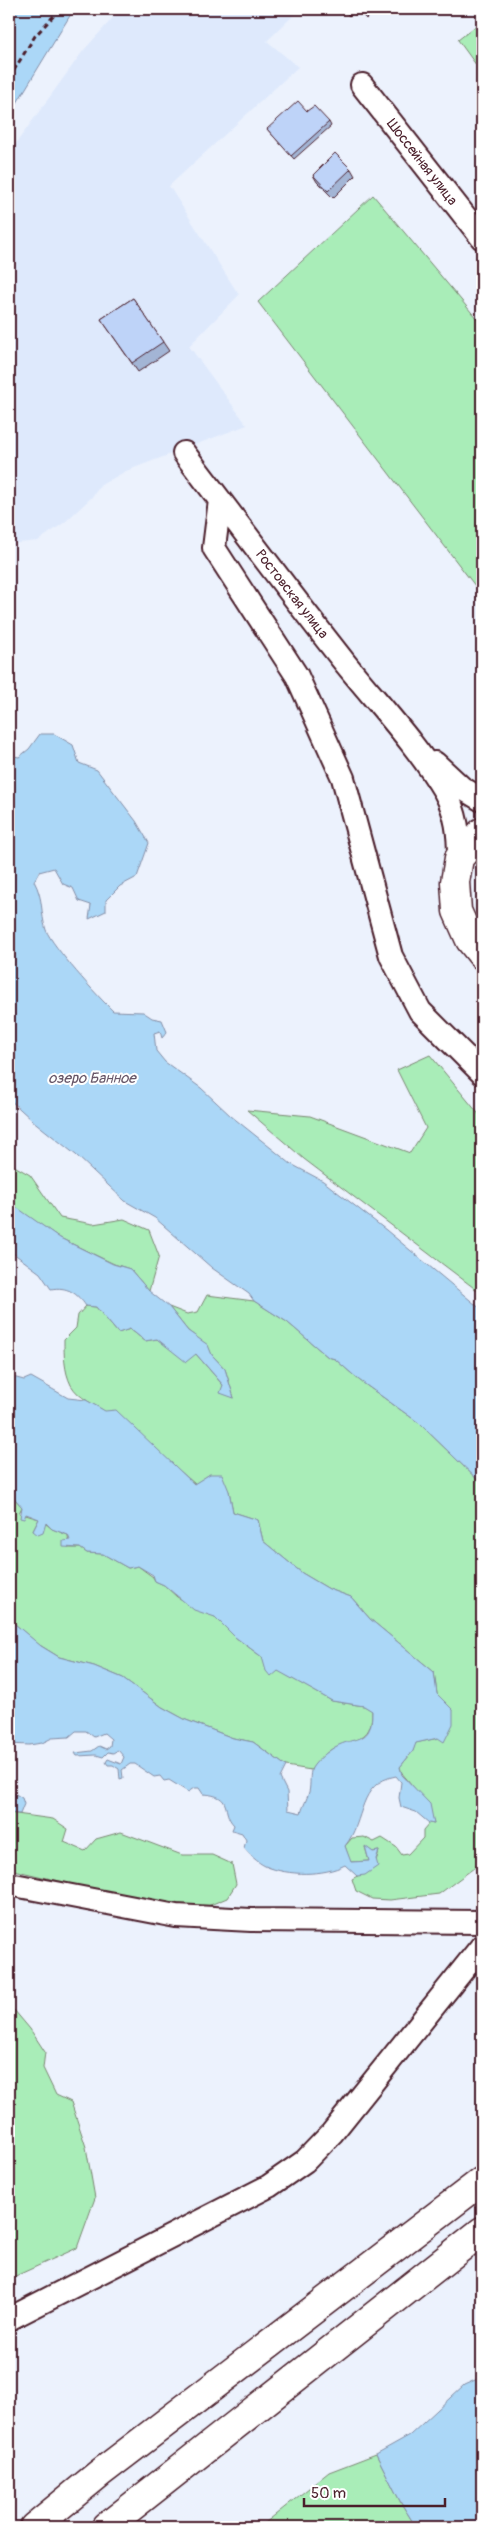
<svg xmlns="http://www.w3.org/2000/svg" width="491" height="2536" viewBox="0 0 491 2536" font-family="Pangolin,sans-serif">
  <style>
    .built { fill: #dee9fc }
    .green { fill: #a9edb8; stroke: #7a8672 }
    .water { fill: #abd7f7; stroke: #848da5 }
    .lines { fill: none; stroke-linecap: round; stroke-linejoin: round }
    .minor-casing { stroke: #4a1f2b; stroke-width: 26 }
    .primary-casing { stroke: #4a1f2b; stroke-width: 31 }
    .path { stroke: #4a1f2b; stroke-width: 3; stroke-dasharray: 5 4; stroke-linecap: butt }
    .minor { stroke: #fff; stroke-width: 22 }
    .primary { stroke: #fff; stroke-width: 28 }
    .wall { fill: #a3b5d5; stroke: #4a1f2b }
    .building { fill: #bed3f8; stroke: #4a1f2b }
    .labels { text-anchor: middle; dominant-baseline: central; stroke-width: 4; stroke-linejoin: round; paint-order: stroke }
    .street-label { font-size: 14px; fill: #4a1f2b; stroke: #fff }
    .water-label { font-size: 15px; font-style: italic; fill: #675668; stroke: #fff }
  </style>
  <rect width="100%" height="100%" fill="#ecf2fd"/>
  <filter id="ink" filterUnits="userSpaceOnUse"><feTurbulence type="fractalNoise" baseFrequency=".02" numOctaves="2"/><feDisplacementMap in="SourceGraphic" scale="10" xChannelSelector="R" yChannelSelector="G"/><feConvolveMatrix kernelMatrix="1 2 1 2 8 2 1 2 1" color-interpolation-filters="sRGB"/></filter>
  <g filter="url(#ink)">
    <!-- built -->
    <path class="built" d="M121 9H300L267 41 298 67 169 186 239 295 189 346 247 425 126 471 101 485 91 498 65 522 38 541 9 544V153L83 51Z"/>
    <!-- green -->
    <path class="green" d="M482 21V73L458 40Z
      M373 195 482 325V595L258 302Z
      M482 881V931C477 914 476 898 482 881Z
      M430 1055 482 1118V1294L304 1159 247 1110 310 1116 410 1153 426 1128 397 1070Z
      M9 1163 30 1175 60 1218 93 1224 124 1219 149 1230 159 1256 149 1291 130 1269 114 1264 60 1238 9 1203Z
      M207 1295 254 1301 287 1322 328 1357 335 1359 359 1380 419 1423 482 1484V1552L480 1555 482 1576 479 1579 482 1607V1862L439 1894 390 1900 372 1899 356 1891 352 1879C371 1868 372 1876 379 1851L373 1852 365 1847 369 1861 350 1862 345 1846 352 1838 364 1837 374 1842 382 1838 396 1847 402 1855 408 1854 423 1838V1830L429 1823 434 1824C430 1810 420 1795 411 1784 406 1777 402 1776 400 1767L413 1751 415 1743 438 1738 453 1710 437 1694 434 1672 370 1619 351 1597 329 1589 302 1573 263 1541 258 1520 233 1512 229 1491 210 1474 195 1484C167 1459 137 1436 107 1413 95 1404 79 1399 71 1385 64 1371 64 1355 64 1340L76 1328 78 1315 86 1306 96 1307 118 1333 130 1329 145 1341 157 1339 170 1348 196 1354 234 1398 225 1369 212 1355 207 1345 188 1331 169 1307 187 1314 198 1312Z
      M9 1492 22 1507 19 1513 39 1519 33 1531 45 1523 52 1529 68 1535 69 1548H80L87 1553 103 1554 128 1568 138 1566 153 1577 155 1581 164 1585 177 1597 215 1617 235 1637 262 1657 265 1663 332 1701 364 1706 372 1710C372 1740 360 1737 338 1746 327 1750 318 1761 311 1770L286 1766 253 1742 233 1738 186 1720 162 1707 123 1678 94 1666 59 1657 38 1644 9 1619Z
      M9 1813 53 1819 68 1829 64 1842 85 1851 96 1839 121 1832 182 1855H212L232 1864 236 1884 227 1898 203 1908 106 1892 9 1869Z
      M14 2010 30 2029 45 2052 43 2068 56 2095 71 2102 86 2147 95 2198 77 2248 9 2279V2011Z
      M376 2454 401 2503 416 2527H260L329 2472Z"/>
    <!-- water -->
    <path class="water" d="M9 9H74L9 116Z
      M40 734H54L73 745 79 763 97 770 136 821 149 843 137 877 120 886 106 900V911L89 919 91 905 79 901 73 888 63 884 54 868 39 872 34 881C44 900 40 912 46 930 52 946 99 998 113 1011L143 1012 152 1018 162 1020 167 1032 162 1038 160 1031 154 1033 156 1051 165 1062 201 1088 231 1116 291 1164 323 1181 386 1230 482 1310V1484L419 1423 359 1380 335 1359 328 1357 287 1322 254 1301 249 1294 212 1268 155 1218 125 1201 76 1155 32 1120 9 1099V755L19 757 29 749Z
      M9 1202 60 1238 113 1264 130 1269 149 1291 169 1307 188 1331 208 1345 212 1355 225 1369 234 1398 220 1393 223 1385 196 1354 186 1362 157 1339 145 1341 130 1329 118 1333 96 1307 86 1306C77 1293 67 1286 51 1289L40 1273 9 1250Z
      M9 1376 24 1380 31 1377 68 1398 86 1400 105 1411 116 1410 194 1484 210 1474H222L229 1491 233 1512 258 1520 263 1541 302 1573 329 1589 351 1597 370 1619 434 1672 437 1694 453 1710V1724L444 1742 438 1738 416 1743 413 1751 400 1767 402 1775 430 1804 434 1824 429 1823 416 1812 401 1807 399 1798 401 1782 396 1776C357 1783 366 1820 345 1846L351 1862 369 1861 365 1846 373 1852 379 1851 376 1859 378 1866 365 1875 357 1876 345 1865C324 1876 288 1876 265 1866 257 1862 250 1855 244 1848L246 1840 242 1833 232 1830 234 1825C220 1811 235 1796 203 1794L199 1788H194L188 1792 169 1780 164 1781 160 1776 154 1777 135 1764H130L122 1770 123 1778 120 1779 119 1769 113 1765H108L106 1762 108 1759 121 1764 124 1757 118 1750 113 1753 108 1752 103 1757 96 1755 77 1756 75 1753 92 1751 99 1746 106 1749 110 1746 111 1739 104 1733 94 1737 86 1731H76L69 1737 52 1738 42 1743 29 1745 9 1744V1619L41 1646 59 1657 94 1666 123 1678 162 1707 186 1720 233 1738 253 1742 286 1766 280 1778 287 1792 288 1810 301 1813C303 1806 307 1799 309 1792 311 1784 309 1775 312 1768 317 1760 327 1752 335 1747 356 1735 372 1746 372 1711L364 1706 332 1701 278 1671 271 1677 266 1671 262 1657 235 1637 215 1617 194 1610 164 1585 155 1581 153 1575 138 1566 128 1568 103 1554 87 1553 80 1548 63 1547V1541L70 1540 68 1535 52 1529 46 1523 43 1533 38 1535 33 1531 39 1519 26 1514 24 1519 20 1518 22 1507 9 1492Z
      M9 1790 22 1798 24 1804 20 1814 9 1813Z
      M482 2377V2527H416L401 2503 376 2454 410 2435 464 2385Z"/>
    <g class="lines">
      <defs>
        <path id="minor" d="M362 85 482 238
          M184 453C238 523 290 594 345 663 379 705 418 746 445 792 457 814 459 834 459 858
          M220 500 214 548 297 676 343 778 391 956 420 1011 482 1073
          M435 763 462 788 482 800
          M9 1884 176 1916 251 1920 482 1922
          M9 2319 269 2186 305 2161 332 2133 482 1946"/>
        <path id="primary" d="M482 832 459 858 455 882 457 911 470 940 482 955
          M34 2527 100 2473 482 2181
          M106 2527 482 2231"/>
      </defs>
      <!-- minor casing -->
      <use href="#minor" class="minor-casing"/>
      <!-- primary casing -->
      <use href="#primary" class="primary-casing"/>
      <!-- path -->
      <path class="path" d="M9 78 35 36 60 9"/>
      <!-- minor -->
      <use href="#minor" class="minor"/>
      <!-- primary -->
      <use href="#primary" class="primary"/>
    </g>
    <!-- wall -->
    <path class="wall" d="M343 9H377L366 19 359 11 355 15 353 12 349 16Z
      M307 111 329 122 331 126 294 159 267 129Z
      M351 169 355 176 333 198 317 182 313 175Z
      M133 298 169 351 138 372 101 319Z"/>
    <!-- building -->
    <path class="building" d="M298 101 307 111 314 106 329 122 291 156 267 129Z
      M335 153 351 169 328 191 313 175Z
      M133 298 163 342 132 363 101 319Z"/>
  </g>
  <g class="labels">
    <!-- street labels -->
    <g class="street-label">
      <text transform="translate(422 162) rotate(52)">Шоссейная улица</text>
      <text transform="translate(292 594) rotate(52)">Ростовская улица</text>
    </g>
    <!-- water labels -->
    <g class="water-label">
      <text x="92" y="1078">озеро Банное</text>
    </g>
  </g>
  <!-- margin -->
  <rect width="491" height="2536" fill="none" stroke="#fff" stroke-width="30"/>
  <rect x="15" y="15" width="461" height="2506" fill="none" stroke="#4a1f2b" stroke-width="2" filter="url(#ink)"/>
  <!-- scale -->
  <path d="M304 2498v8h141v-8" fill="none" stroke="#4a1f2b" stroke-width="2.5"/>
  <text x="311" y="2498" font-size="15" fill="#4a1f2b" stroke="#ffffff" stroke-width="4" paint-order="stroke">50 m</text>
</svg>
